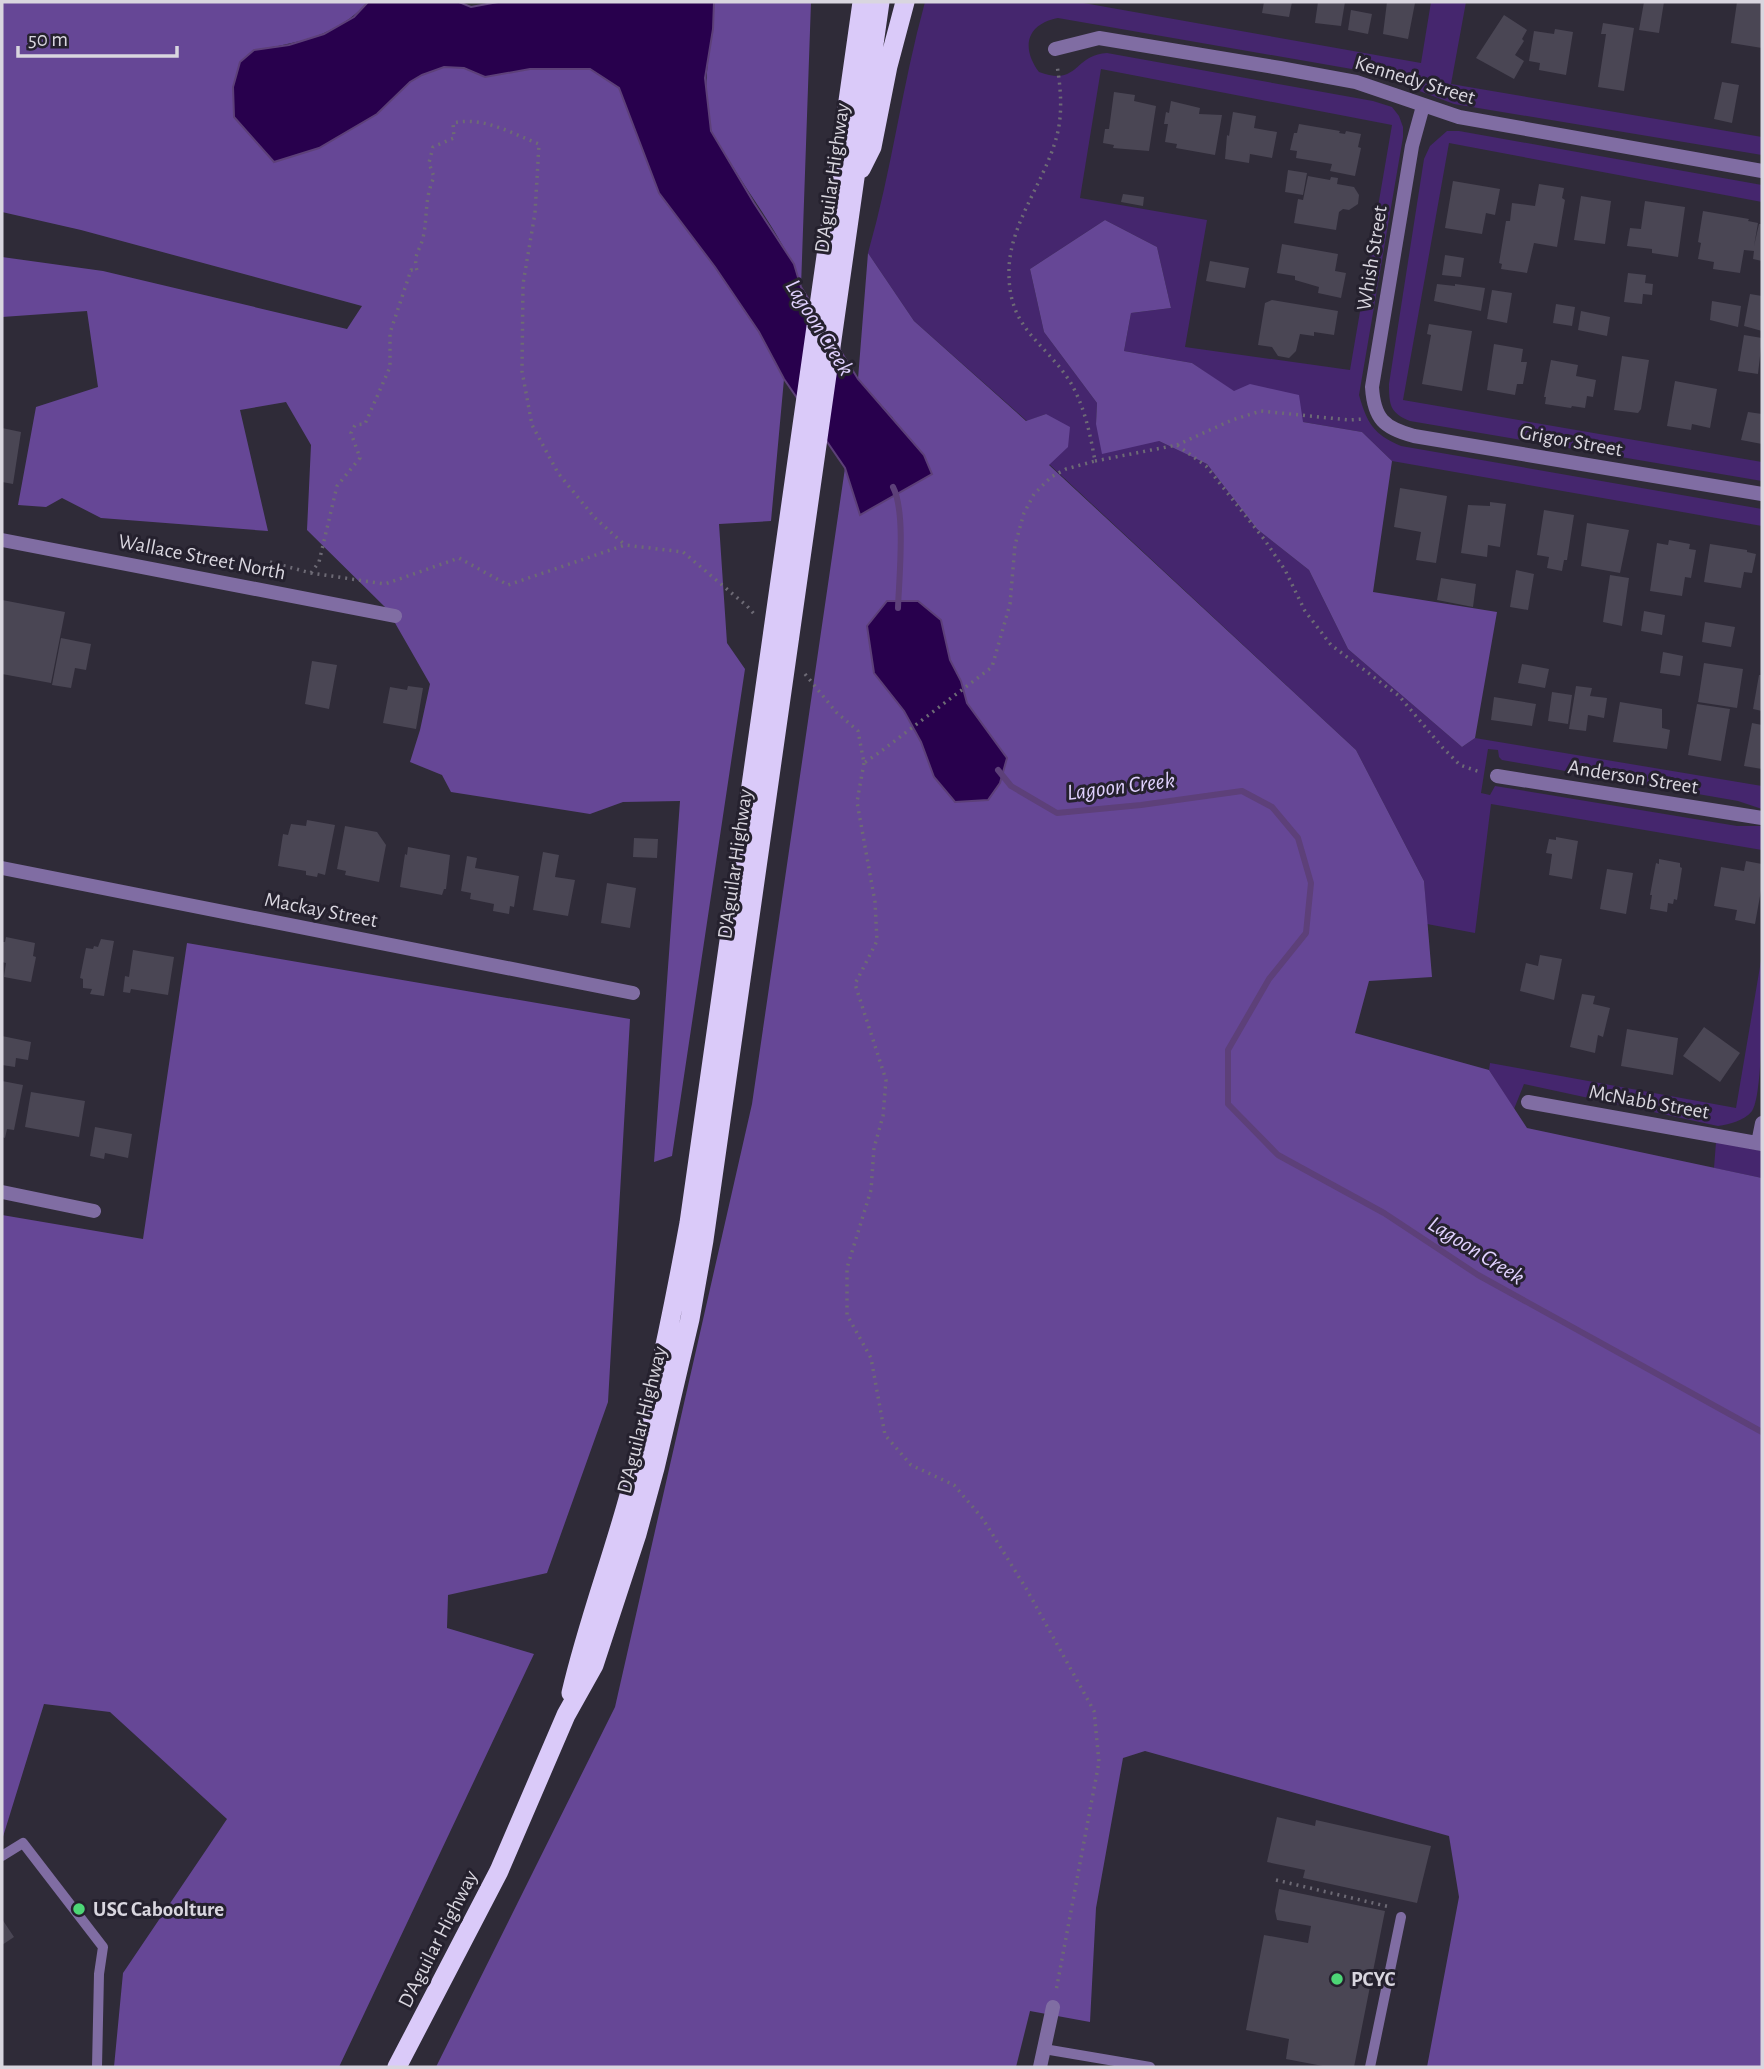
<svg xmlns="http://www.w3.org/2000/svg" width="1764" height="2069" viewBox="0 0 1764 2069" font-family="'Alegreya Sans',sans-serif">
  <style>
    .green { fill: #45266e; fill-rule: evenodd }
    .forest { fill: #664796; fill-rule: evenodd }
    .water { fill: #28004d; stroke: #5d4079; stroke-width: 2 }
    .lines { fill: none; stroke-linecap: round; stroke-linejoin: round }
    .stream { stroke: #5d4079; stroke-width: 6 }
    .building { fill: #4a4654 }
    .path { stroke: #6d6a75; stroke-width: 3.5; stroke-dasharray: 2 5; stroke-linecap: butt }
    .service { stroke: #806da3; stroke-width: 10 }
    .minor { stroke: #806da3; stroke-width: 14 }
    .trunk { stroke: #dacaf9; stroke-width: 19 }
    .poi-dot { fill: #4dd676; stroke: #25212e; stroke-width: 2.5 }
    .labels { text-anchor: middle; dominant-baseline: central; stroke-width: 6; stroke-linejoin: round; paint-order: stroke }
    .street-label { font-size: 21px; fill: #d9d6df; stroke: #25212e }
    .poi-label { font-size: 21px; font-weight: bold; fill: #d9d6df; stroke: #25212e; text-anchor: start }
    .water-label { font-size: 23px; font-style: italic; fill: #e0d1fe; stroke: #25212e }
  </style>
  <rect width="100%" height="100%" fill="#2f2b38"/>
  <!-- green -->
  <path class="green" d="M925 2H1078L1421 63 1431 2H1466L1451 84 1762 137V155L1454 104 1369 72 1058 18C1026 24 1021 48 1039 72 1079 87 1073 55 1107 53L1373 101 1392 107 1399 116 1403 127V137L1359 395C1367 423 1373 434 1401 446L1762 509V526L1392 461 1362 432 1303 422 1234 392 1192 363 1124 351 1131 313 1171 308 1157 247 1105 220 1030 269 1044 332 1097 403 1096 424 1159 441 1207 464 1257 529 1309 570 1348 649 1462 747 1475 738 1762 786V809L1738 801 1502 760 1499 757 1498 750 1488 749 1481 793 1490 795 1495 786 1737 826H1762V850L1491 804 1475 933 1427 924 1424 881 1356 750 1049 464 1046 414 1027 421 914 321 868 253C892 170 902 85 925 2ZM1101 69 1392 125 1350 370 1185 347 1207 220 1080 198Z
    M1447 131H1459L1762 185V202L1449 143 1403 400 1762 462V481L1410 421C1390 413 1389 405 1389 384L1424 159 1430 146Z
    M1762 955C1762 983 1764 1093 1752 1111 1744 1121 1730 1124 1718 1126L1524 1084 1514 1109 1489 1070 1490 1063 1736 1108Z
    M1716 1142 1762 1151V1178L1714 1168Z"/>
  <!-- forest -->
  <path class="forest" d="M2 2H368C337 36 298 43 254 50L377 114 409 83 422 75 445 67 464 68 485 77 530 69H590L619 88 659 193 715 267 759 332 784 379 771 521 719 524 727 643 745 669 672 1156 654 1162 680 801 623 802 590 814 451 792 442 775 410 762 420 730 430 684 387 609 307 530 311 445 286 402 240 410 268 531 101 518 62 498 46 507 18 505 36 407 98 387 87 311 2 317V257L103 271 347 329 362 306 81 230 2 212Z
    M714 2H811L801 287C788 244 753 201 730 162 724 152 714 140 711 129 699 87 713 45 714 2Z
    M1105 220 1157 247 1171 308 1131 313 1124 351 1192 363 1234 391 1250 384 1299 395 1303 422 1362 432 1392 461 1373 592 1497 612 1475 738 1462 747 1348 649 1309 570 1257 529 1207 464 1159 441 1102 454 1096 424 1097 403 1044 332 1030 269Z
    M868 253 914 321 1026 421 1046 414 1070 427 1068 447 1049 465 1356 750 1424 881 1432 977 1369 981 1355 1033 1489 1070 1527 1128 1762 1178V2067H1427L1459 1897 1449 1836 1145 1751 1123 1758 1096 1908 1090 2022 1030 2011 1016 2067H436L615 1707 752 1104 845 468 860 515 893 418 858 379ZM941 620 950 660 961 681 967 703 1007 758 921 742 904 711 874 673Z
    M187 943 630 1019 608 1402 547 1573 448 1595 447 1628 534 1654 339 2067H114L123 1973 227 1819 110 1712 44 1704 2 1840V1215L143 1239Z"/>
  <!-- water -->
  <path class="water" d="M368 2H459L471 7 498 2H714L713 29 705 78 711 131 754 203 794 264 801 287 858 379 924 455 932 474 860 515 845 468 784 379 759 332 715 267 659 193 619 88 590 69H530L485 77 464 68 444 67 422 75 410 82 377 114 319 148 274 162 234 117 233 87 240 62 254 50 289 45 324 34 354 17Z
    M887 601H918L941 620 950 660 961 681 967 703 1007 758 1000 783 988 800 955 802 934 777 921 742 904 711 874 673 867 626Z"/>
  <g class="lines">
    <!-- stream -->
    <path class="stream" d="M893 487C906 512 899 578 898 608
      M998 770 1011 786 1057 813 1141 805 1242 791 1272 807 1298 838 1311 883 1306 933 1269 979 1228 1050V1104L1278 1155 1384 1213 1478 1275 1762 1432"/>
  </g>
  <!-- building -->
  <path class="building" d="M1264 2H1292L1289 17 1262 13Z
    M1318 2H1345L1341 26 1315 23Z
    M1387 2 1415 3 1408 39 1383 34Z
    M1644 2H1664L1659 33 1639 30Z
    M1737 2H1762V48L1731 43Z
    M1351 10 1372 14 1368 34 1348 30Z
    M1504 15 1527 30 1522 39 1524 41 1515 55 1524 61 1514 79 1476 58Z
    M1603 23 1634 28 1624 91 1598 87 1606 34H1601Z
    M1555 29 1573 32 1566 75 1539 70 1540 63 1529 61 1534 31 1554 34Z
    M1722 82 1739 85 1732 123 1714 119Z
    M1114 92 1135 95 1134 101 1156 106 1149 151 1113 148 1114 145 1103 143 1105 129H1109Z
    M1171 101 1200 108 1199 114 1222 115 1215 155 1176 148 1177 144 1165 142 1168 124H1164L1166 112 1169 113Z
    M1233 112 1256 116 1254 128 1277 132 1272 158 1250 154 1249 163 1225 159 1227 135 1229 136Z
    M1299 124 1340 131 1339 133 1345 134 1346 131 1361 134 1358 147 1361 148 1355 176 1330 171 1332 164 1296 158 1297 151 1290 150 1294 133H1297Z
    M1288 170 1307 173 1303 195 1285 192Z
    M1308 176 1330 180 1331 177 1338 178 1337 184 1354 187 1359 195 1358 204 1349 210 1343 209 1339 212 1336 230 1294 223 1298 199 1303 200Z
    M1453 181 1500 189 1495 215 1486 213 1482 234 1445 228Z
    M1539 184 1564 188 1562 198 1565 200 1557 247 1534 243 1527 273 1501 269 1502 264 1499 263 1506 221H1510L1512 203 1535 206Z
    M1123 194 1144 197 1143 206 1121 202Z
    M1581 196 1611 201 1605 244 1574 240Z
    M1645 201 1685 207 1678 257 1652 253V249L1627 246 1630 228 1641 229Z
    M1703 211 1749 219 1748 221 1758 223 1754 246 1759 224H1762V261L1753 259 1754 251 1744 250 1740 273 1713 269 1714 262 1698 259 1701 243 1698 242Z
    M1282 244 1338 254 1335 271 1346 273 1341 298 1318 293 1319 287 1295 280V276L1277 273Z
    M1445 255 1464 258 1461 277 1442 275Z
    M1210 261 1249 268 1245 288 1206 281Z
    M1628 273 1646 275 1645 283 1653 284 1652 295 1643 294 1642 304 1624 302Z
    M1437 284 1455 286V284L1485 288 1481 311 1434 301Z
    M1492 290 1512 293 1507 323 1487 319Z
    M1750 294 1762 296V331L1744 326Z
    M1272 300 1338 311 1334 335 1314 332V336L1300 334 1296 351 1289 358 1278 356 1272 347 1258 345 1265 303Z
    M1712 301 1741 306 1738 327 1710 320Z
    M1556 304 1575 307 1572 326 1553 323Z
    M1581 311 1610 317 1607 336 1578 330Z
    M1429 324 1472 331 1462 391 1422 384 1431 335 1427 334Z
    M1744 335 1762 338 1758 374 1738 371Z
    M1494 344 1523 349 1521 362H1527L1523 384H1517L1515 395 1487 390Z
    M1622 356 1649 360 1641 409 1638 413 1614 410Z
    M1551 360 1578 365 1576 376 1596 380 1593 397 1587 396 1585 408 1572 406 1571 408 1545 404 1546 397H1544Z
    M1675 381 1717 389 1710 428 1692 424 1691 430 1667 426Z
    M1748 412 1762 414V444L1741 440Z
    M2 428 21 432 13 484 2 482Z
    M1400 488 1447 496 1436 563 1416 560 1421 532 1394 527Z
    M1490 502 1506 504 1500 547 1488 545 1487 557 1461 553 1468 505 1490 506Z
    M1544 510 1574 515 1567 560H1564L1562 571 1547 568 1549 557 1537 555Z
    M1587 523 1629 530 1620 573 1581 566Z
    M1669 540 1690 544 1689 549 1696 550 1691 578 1685 577 1682 596 1650 591 1657 543 1668 545Z
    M1710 544 1747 550V552L1756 554 1752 573 1744 572 1741 588 1704 582Z
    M1516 570 1534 574 1528 610 1510 607Z
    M1610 575 1629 578 1622 626 1603 622Z
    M1441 578 1476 584 1473 607 1437 600Z
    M2 600 65 612 51 683 2 674Z
    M1644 611 1665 615 1662 635 1641 631Z
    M1705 622 1735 627 1731 647 1702 642Z
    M61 638 91 644 86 670 75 668 71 688 52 685Z
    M1663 652 1683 656 1680 676 1660 673Z
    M312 661 337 665 329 709 305 704Z
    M1704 663 1743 669 1737 708 1698 702Z
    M1522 664 1549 669 1545 688 1518 683Z
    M1759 675H1762V711L1753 709Z
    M408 686 423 688 416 729 383 723 390 687 407 690Z
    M1576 686 1592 688 1590 696 1607 698 1604 718 1588 715 1586 731 1569 729Z
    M1552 692 1572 695 1568 724 1548 721Z
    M1494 697 1536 704 1532 726 1491 720Z
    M1620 702 1662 709V728L1670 730 1667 749 1613 742Z
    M1697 704 1730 709 1721 761 1688 755Z
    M1752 723 1762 725V769L1744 766Z
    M307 820 335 825 325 875 318 873 317 877 306 875V871L278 866 283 834 288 835 291 824 306 826Z
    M345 826 377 832 386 845 379 882 345 875 346 871 337 869Z
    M1556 837 1578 841 1572 879 1549 875 1552 854 1546 853 1549 839 1556 840Z
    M634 838 658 839 657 858 633 857Z
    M408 847 450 855 446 889H444L442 895 400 887 405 854 407 855Z
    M543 852 559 855 555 877 575 880 568 916 533 910Z
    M467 856 477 858 475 868 519 876 514 907 510 906 509 914 493 911 494 904 470 899 471 893 461 891Z
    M1659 859 1680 863V867L1682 868 1677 900 1674 899 1673 904 1668 903 1667 912 1650 909 1652 895H1650L1656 863 1659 864Z
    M1746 861 1762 864V885L1755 924 1735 920 1737 910 1714 906 1721 867 1744 871Z
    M1607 869 1633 873 1626 914 1600 909Z
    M607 883 636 888 630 928 601 923Z
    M6 937 35 943 33 956 36 957 31 982 4 977 6 963 2 962V942H5Z
    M101 939 114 941 104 996 90 994 92 989 83 988V979L80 978 86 948 93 949 94 946 98 947Z
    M133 950 174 957 168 995 131 989 130 993 123 992 125 976 129 977Z
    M1540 955 1562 959 1554 1000 1520 991 1526 963 1538 966Z
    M1582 994 1595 996 1593 1004 1610 1008 1603 1037 1598 1035 1595 1053 1570 1047Z
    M1704 1027 1740 1053 1720 1082 1683 1056Z
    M1627 1029 1678 1038 1673 1075 1621 1066Z
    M2 1036 31 1042 28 1060 16 1058 15 1067 2 1065Z
    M2 1081 23 1085 14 1130 7 1129 5 1138 2 1137Z
    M31 1092 85 1101 79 1137 25 1127Z
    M95 1127 132 1134 128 1158 105 1153 104 1159 90 1156Z
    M1277 1817 1315 1826 1316 1820 1431 1846 1417 1903 1303 1878 1305 1870 1267 1862Z
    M1279 1889 1385 1911 1354 2067H1328L1286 2059 1289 2039 1246 2030 1264 1935 1308 1943 1311 1926 1277 1920 1275 1911Z
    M2 1919 14 1937 2 1945Z"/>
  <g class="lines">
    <!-- path -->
    <path class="path" d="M1177 445 1232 420 1261 411 1349 420 1363 419
      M1095 461 1177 445 1206 466 1264 539 1285 570 1305 611 1331 645 1399 696 1443 748 1460 765 1480 772
      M270 562 311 573 385 584 459 558 508 585 625 545 683 552 747 606 755 615
      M311 573 319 562 337 486 360 458 351 433 355 425 365 424 390 367V333L411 270 417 271C413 254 419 253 423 238 428 215 424 200 434 177L429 163 433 147 454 138 453 123C483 116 511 133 539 144L535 213 523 284 522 371 532 425 558 473 594 517 625 545
      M805 674 836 712 858 731 864 763 880 752 992 667 1010 604 1015 545 1024 513 1034 494 1051 477 1066 469 1095 461C1090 433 1084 404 1069 380 1043 341 1010 329 1009 276 1007 227 1043 185 1056 139 1063 115 1061 90 1057 65
      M864 763 857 802 875 902 877 941 855 984 886 1080 883 1116 874 1148 871 1190 847 1268V1315L871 1358 885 1435 911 1465 954 1485 983 1519 1027 1590 1094 1711 1099 1762 1056 1991
      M1276 1880 1390 1907"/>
    <!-- service -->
    <path class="service" d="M2 1856 23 1843 103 1947 99 1974 97 2067
      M1044 2049 1150 2067
      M1370 2067 1401 1917"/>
    <!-- minor -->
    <path class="minor" d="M1055 49 1099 38 1280 68 1356 82 1459 117 1762 171
      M1423 106 1412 146 1372 387C1374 419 1384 428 1414 436L1762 494
      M2 540 395 616
      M1497 776 1762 818
      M2 868 633 993
      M1528 1102 1762 1144
      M1758 1143 1762 1123
      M2 1192 94 1211
      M1040 2067 1053 2007"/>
    <!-- trunk -->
    <path class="trunk" d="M861 169 872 147 888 66 905 2
      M571 1693C586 1628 610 1564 628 1499 653 1408 672 1316 689 1223L862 2
      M397 2067 499 1871 566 1715 594 1665 637 1534 655 1468 690 1319 704 1240 880 2"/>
  </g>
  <!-- markers -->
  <g class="poi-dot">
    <circle cx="79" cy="1909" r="7"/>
    <circle cx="1337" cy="1979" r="7"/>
  </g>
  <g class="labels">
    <!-- street labels -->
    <g class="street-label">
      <text transform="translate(1415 80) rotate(17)">Kennedy Street</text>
      <text transform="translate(832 178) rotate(-82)">D'Aguilar Highway</text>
      <text transform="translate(1372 258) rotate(-81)">Whish Street</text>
      <text transform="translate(1571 441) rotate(10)">Grigor Street</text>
      <text transform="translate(202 557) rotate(11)">Wallace Street North</text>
      <text transform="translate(1633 777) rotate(9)">Anderson Street</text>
      <text transform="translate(735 864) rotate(-82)">D'Aguilar Highway</text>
      <text transform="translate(321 910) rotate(11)">Mackay Street</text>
      <text transform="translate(1649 1102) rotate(10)">McNabb Street</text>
      <text transform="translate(642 1420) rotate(-76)">D'Aguilar Highway</text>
      <text transform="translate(438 1939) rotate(-63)">D'Aguilar Highway</text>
    </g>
    <!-- poi labels -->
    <g class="poi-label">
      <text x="93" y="1909">USC Caboolture</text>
      <text x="1351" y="1979">PCYC</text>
    </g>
    <!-- water labels -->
    <g class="water-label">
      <text transform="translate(819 328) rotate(58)">Lagoon Creek</text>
      <text transform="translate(1121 787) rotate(-7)">Lagoon Creek</text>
      <text transform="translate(1476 1251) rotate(32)">Lagoon Creek</text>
    </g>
  </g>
  <!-- border -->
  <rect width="1764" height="2069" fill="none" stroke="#d9d6df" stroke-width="7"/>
  <!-- scale -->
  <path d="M18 46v10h159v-10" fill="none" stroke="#d9d6df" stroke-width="3.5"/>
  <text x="28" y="46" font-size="21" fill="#d9d6df" stroke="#25212e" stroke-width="5" paint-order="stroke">50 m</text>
</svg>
